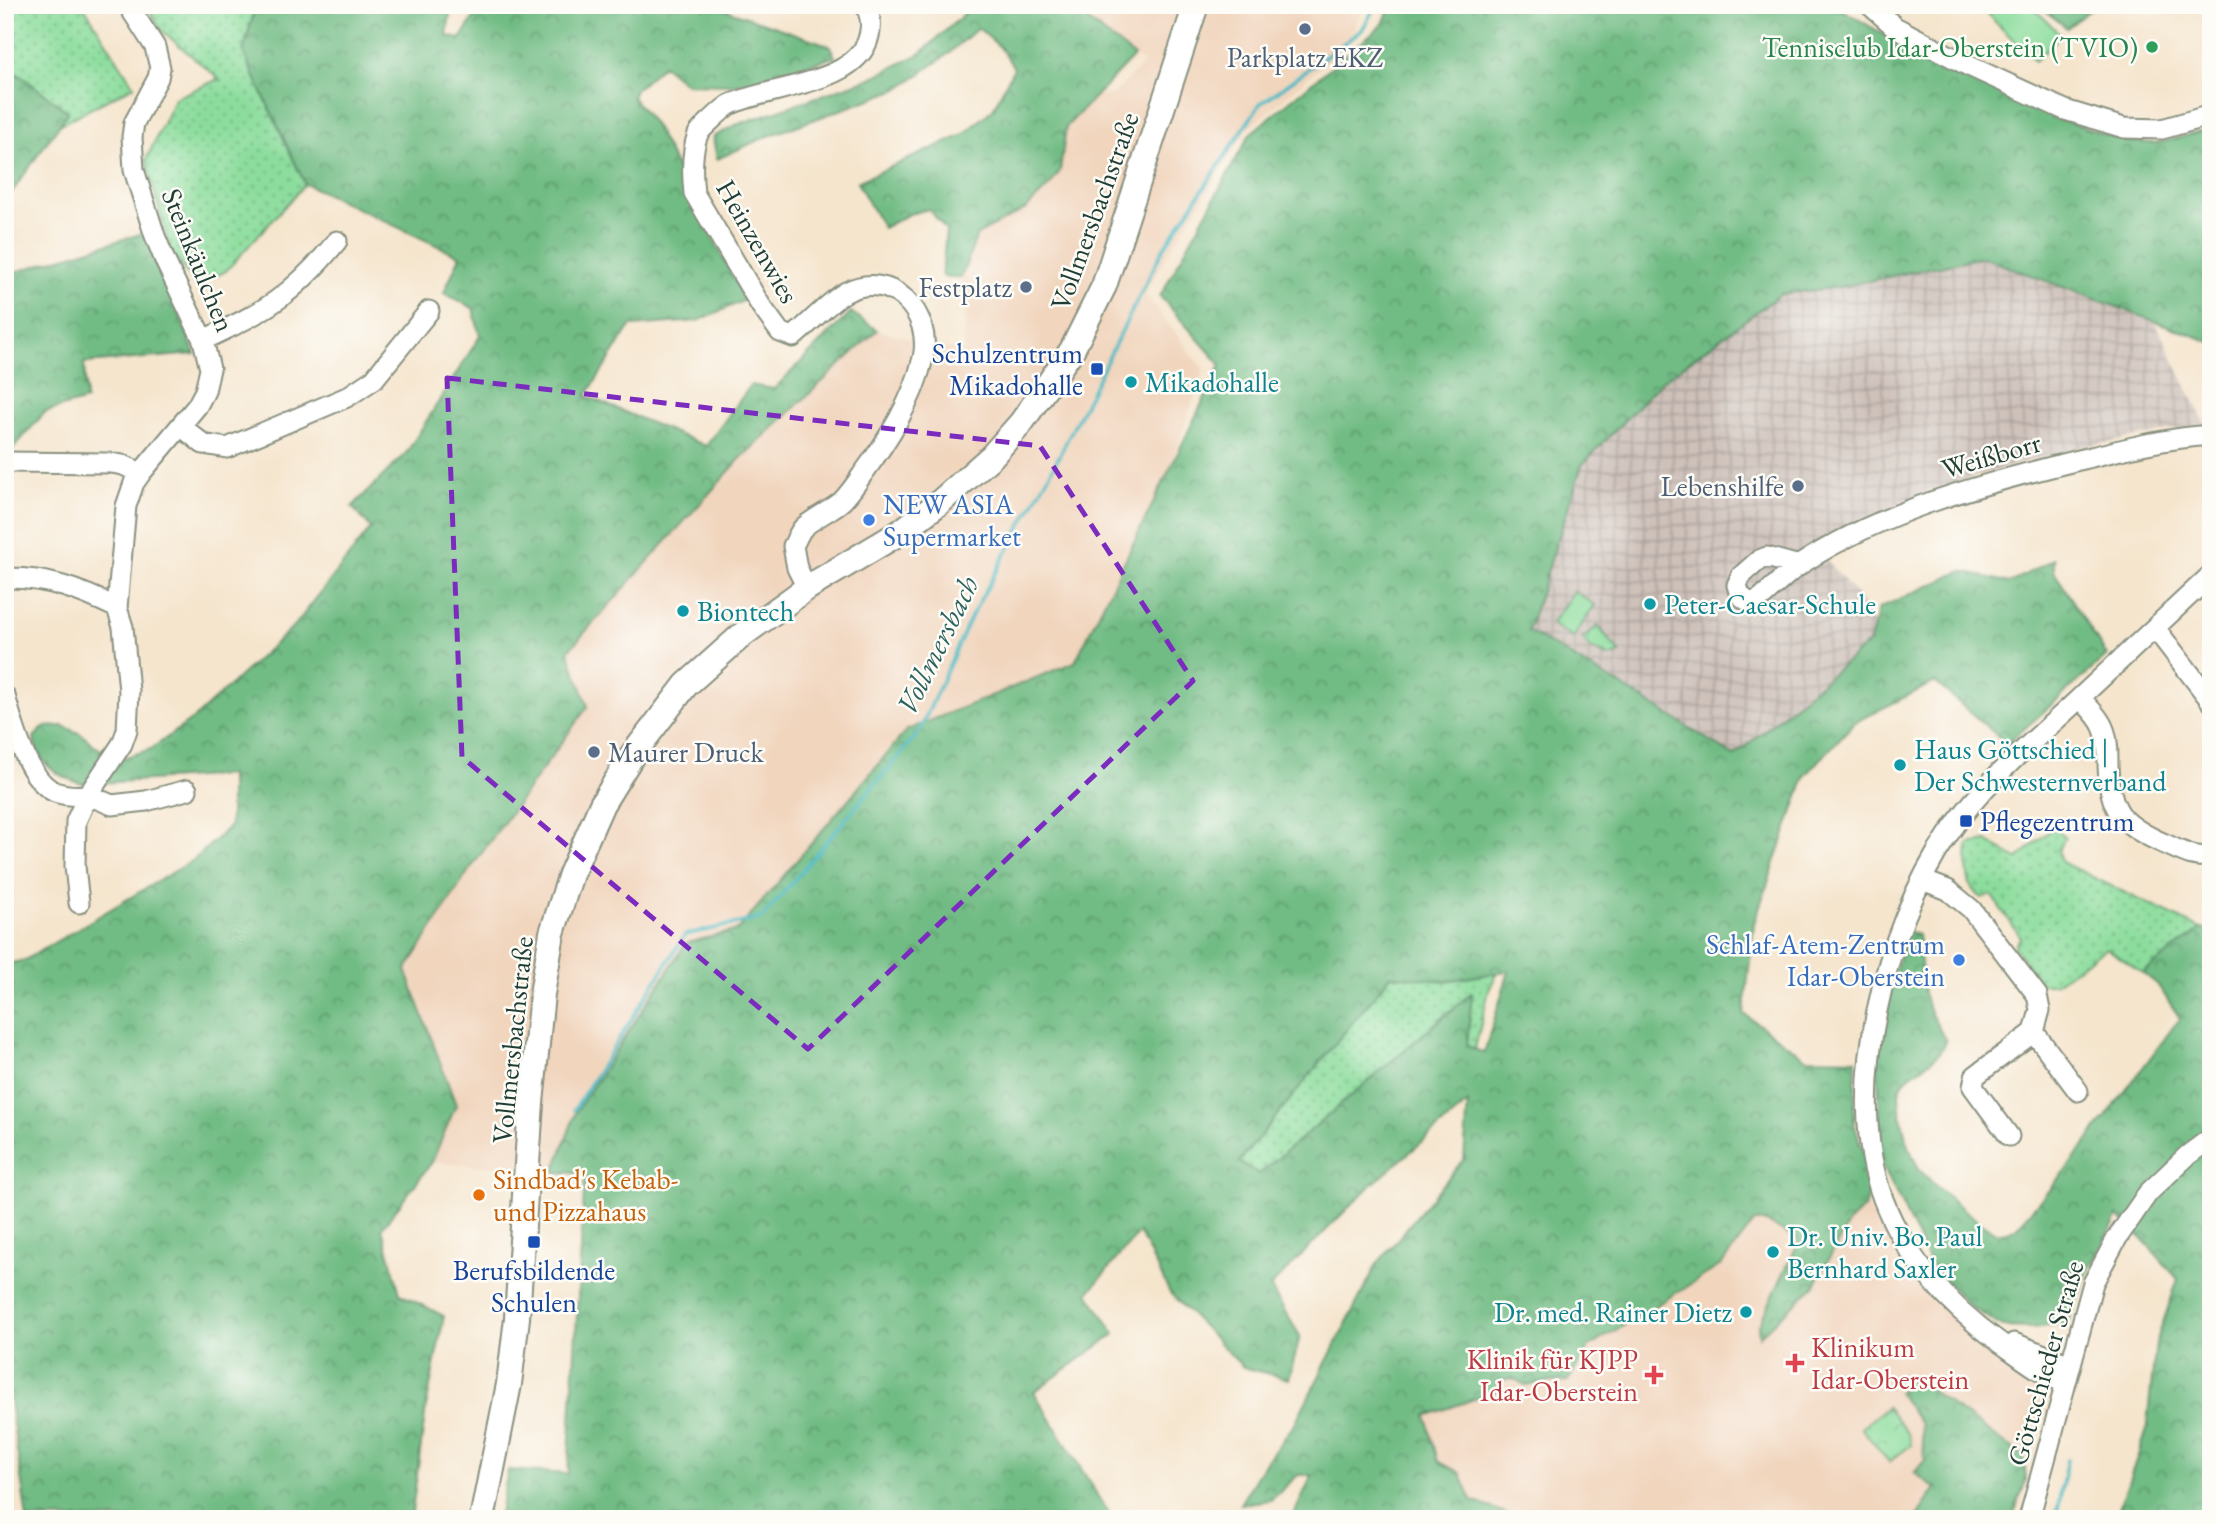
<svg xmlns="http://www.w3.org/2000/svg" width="2216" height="1524" viewBox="0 0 2216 1524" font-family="'EB Garamond',serif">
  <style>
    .built { fill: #f1d5bd }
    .industrial { fill: url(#industrial-grid) }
    .grass { fill: url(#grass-dots); stroke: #568d68; stroke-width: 2 }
    .forest { fill: url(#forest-crowns); stroke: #487c5c; stroke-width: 2; fill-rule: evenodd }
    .park { fill: url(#park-crowns); stroke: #568d68; stroke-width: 2 }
    .garden { fill: #8cdd9d; stroke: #568d68; stroke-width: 2 }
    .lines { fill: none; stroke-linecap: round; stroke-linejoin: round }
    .stream { stroke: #4ab9c2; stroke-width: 3.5 }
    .minor-casing { stroke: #8a9180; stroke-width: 23 }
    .major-casing { stroke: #8a9180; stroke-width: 28 }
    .minor { stroke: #fff; stroke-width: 19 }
    .major { stroke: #fff; stroke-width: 24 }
    .marked { fill: none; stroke: #7b2cbf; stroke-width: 5; stroke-dasharray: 14 9; stroke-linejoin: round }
    .service-dot { fill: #5c6f8a; stroke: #fdfcf7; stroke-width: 2.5 }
    .leisure-dot { fill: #2e9e5b; stroke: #fdfcf7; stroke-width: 2.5 }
    .transit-dot { fill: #1a4fb4; stroke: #fdfcf7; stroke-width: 2.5 }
    .culture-dot { fill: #0f9aa8; stroke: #fdfcf7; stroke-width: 2.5 }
    .shop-dot { fill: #3f7fe0; stroke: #fdfcf7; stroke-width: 2.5 }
    .food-dot { fill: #e8710a; stroke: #fdfcf7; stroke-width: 2.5 }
    .health-dot { fill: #e0444e; stroke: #fdfcf7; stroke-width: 2.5 }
    .labels { text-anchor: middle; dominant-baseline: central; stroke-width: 5; stroke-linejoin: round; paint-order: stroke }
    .leisure-label { font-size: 28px; fill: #27864d; stroke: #fdfcf7; text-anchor: end }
    .service-label { font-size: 28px; fill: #4e5e75; stroke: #fdfcf7; text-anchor: end }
    .street-label { font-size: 28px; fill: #1f3d34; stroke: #fdfcf7 }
    .transit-label { font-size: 28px; fill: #164399; stroke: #fdfcf7; text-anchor: end }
    .culture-label { font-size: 28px; fill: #0d838f; stroke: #fdfcf7; text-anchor: start }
    .shop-label { font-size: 28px; fill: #366cbe; stroke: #fdfcf7; text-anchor: start }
    .food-label { font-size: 28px; fill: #c56008; stroke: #fdfcf7; text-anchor: start }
    .health-label { font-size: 28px; fill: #be3a42; stroke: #fdfcf7; text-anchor: start }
    .water-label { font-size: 30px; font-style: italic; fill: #2c625f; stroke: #fdfcf7 }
  </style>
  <defs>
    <pattern id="industrial-grid" width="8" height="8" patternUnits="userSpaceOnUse" patternTransform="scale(1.75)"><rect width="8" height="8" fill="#cec1ba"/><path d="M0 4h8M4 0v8" fill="none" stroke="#a79e98"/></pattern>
    <pattern id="grass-dots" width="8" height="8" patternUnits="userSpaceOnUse" patternTransform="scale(1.75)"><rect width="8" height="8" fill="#8cdd9d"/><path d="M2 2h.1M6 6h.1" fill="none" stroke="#72b481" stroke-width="1.8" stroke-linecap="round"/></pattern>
    <pattern id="forest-crowns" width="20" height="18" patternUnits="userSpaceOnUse" patternTransform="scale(1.75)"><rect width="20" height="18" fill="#71bc84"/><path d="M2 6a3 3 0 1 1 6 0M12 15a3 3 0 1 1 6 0" fill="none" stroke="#5c9a6d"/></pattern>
    <pattern id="park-crowns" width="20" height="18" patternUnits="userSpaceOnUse" patternTransform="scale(1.75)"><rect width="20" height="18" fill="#8cdd9d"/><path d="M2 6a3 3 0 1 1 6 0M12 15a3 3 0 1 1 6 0" fill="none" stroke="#72b481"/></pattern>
  </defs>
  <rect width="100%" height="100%" fill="#fdfcf7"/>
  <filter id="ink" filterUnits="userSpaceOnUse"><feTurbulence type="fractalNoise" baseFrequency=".0143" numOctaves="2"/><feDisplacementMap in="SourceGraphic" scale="14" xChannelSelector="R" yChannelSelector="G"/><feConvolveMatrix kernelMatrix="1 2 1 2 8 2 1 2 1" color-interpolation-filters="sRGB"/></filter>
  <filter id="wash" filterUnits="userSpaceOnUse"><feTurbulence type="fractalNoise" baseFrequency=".00686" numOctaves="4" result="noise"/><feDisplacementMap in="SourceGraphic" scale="28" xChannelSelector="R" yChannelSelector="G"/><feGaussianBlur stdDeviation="1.57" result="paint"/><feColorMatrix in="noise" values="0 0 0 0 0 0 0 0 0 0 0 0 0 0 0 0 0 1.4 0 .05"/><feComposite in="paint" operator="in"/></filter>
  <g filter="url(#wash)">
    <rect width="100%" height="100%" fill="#f5e5cd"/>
    <!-- built -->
    <path class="built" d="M1068 5H1364L1349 42 1246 131 1144 292 1204 370 1168 473 1075 662 907 730 737 930 686 943 576 1112 554 1172 432 1162 456 1105 406 970 468 872 568 651 740 459 877 330 964 352 966 311 961 278 977 235 1026 209 1060 171 1066 127 1096 96 1114 94 1144 63Z
      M1866 1206 1907 1265 1939 1304 2045 1388 2046 1395 2024 1457 1915 1379 1898 1393 1921 1423 1925 1460 1936 1488 1915 1519H1522L1472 1501 1460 1473 1438 1461 1426 1416 1496 1391 1495 1381 1513 1378 1527 1386 1546 1382 1568 1381 1589 1347 1721 1265 1753 1222H1766L1799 1241 1758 1327 1833 1248 1849 1222Z"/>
    <!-- industrial -->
    <path class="industrial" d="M1982 257 2156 323 2205 424 2070 450 1960 481 1912 498 1837 535 1817 549 1860 599 1875 625 1870 642 1734 756 1645 700 1527 631 1582 465 1661 382 1781 294 1840 287Z"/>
    <!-- grass -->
    <path class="grass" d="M5 5H83L134 86 59 125 68 112 21 76 5 70Z
      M146 5H256L243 52 305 184 226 271 196 286 170 249 146 160 175 98 219 79 161 30Z
      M2053 828 2060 832 2065 838C2058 847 2056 853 2063 863L2201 929 2143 973 2106 948 2054 984H2041L2014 947 2021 937 1991 895 1981 898C1964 886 1967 864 1968 844L1987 841 2017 859Z
      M1497 973 1489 990 1475 1049 1467 1046 1471 993 1259 1175 1239 1162 1392 974 1445 981Z"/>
    <!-- forest -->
    <path class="forest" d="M256 5H451L447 36 460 39 482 5H712L831 46 835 57 735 85 686 84 663 65 635 90 632 97 654 124 745 300 698 321 631 326 586 396 706 446 751 385 774 389 851 312 877 330 740 459 568 651 588 706 468 872 406 970 456 1105 432 1162 382 1228 400 1294 444 1316 426 1407 411 1519H27L5 1368V960L12 963 25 960 195 859 230 826V775L83 784C59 777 37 765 34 737L44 727 63 726 81 734 99 749 123 758 151 749 198 715 296 624 371 528 352 507 407 452 480 336 473 308 444 293 460 256 305 184 243 52Z
      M960 5H1068L1134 56 1066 127 1060 171 1051 184 1026 209 977 235 961 278 942 276 946 230 929 209 909 214 883 228 857 182 963 135 993 109 1014 68 1000 47 978 28 948 54 898 89 763 138 717 159 713 137 736 125 871 78 920 54 965 13Z
      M1391 5H1834L1917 54 2059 119 2128 142 2159 143 2211 129V342L1982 257 1840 287 1781 294 1661 382 1582 465 1528 631 1645 700 1734 756 1870 642 1879 608 1962 571 2010 583 2054 559V571L2107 656 2007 744 1935 682 1855 722 1805 776 1754 923 1744 1014 1806 1058 1856 1059 1854 1123 1864 1154 1869 1193 1866 1206 1849 1222 1814 1286 1759 1336 1758 1327 1799 1241 1766 1222H1754L1721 1265 1589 1347 1568 1381 1546 1382 1526 1386 1513 1378 1496 1381 1497 1391 1426 1416 1438 1461 1460 1473 1472 1501 1522 1519H1292L1312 1475H1298L1271 1500 1240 1504 1265 1463 1294 1425 1377 1264 1464 1159 1468 1103 1369 1187 1270 1287 1300 1336 1289 1379 1243 1367 1170 1293 1139 1232 1088 1293 1115 1334 1034 1392 1112 1519H499L508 1470 568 1474 585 1174 554 1172 576 1112 686 943 738 930 907 730 1075 662 1221 365 1160 296 1250 134 1383 24ZM1509 971 1484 1053 1467 1046 1472 993 1259 1174 1239 1162 1391 975 1446 981Z
      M2038 5H2096L2067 28Z
      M5 70 21 76 68 112 5 202Z
      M147 232 195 354 84 363 86 400 45 412 11 451H5V275Z
      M2201 929 2211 930V1519H2115L2146 1433 2156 1343 2178 1279 2141 1237 2118 1216 2088 1272 2067 1323 2033 1328 2003 1327 1970 1307 1931 1266 1882 1164 1877 1058 1893 978 1907 931 1918 935 1924 993 1930 1012 1946 1041C1936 1069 1899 1071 1899 1095 1899 1114 1909 1156 1921 1171 1931 1183 1983 1228 1996 1232 2004 1234 2009 1232 2016 1228L2063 1174 2180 1018 2157 984 2143 973Z
      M1915 1379 2024 1457 2026 1480 2012 1519H1915L1936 1488 1914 1473 1925 1460 1920 1423 1898 1392Z"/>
    <!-- park -->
    <path class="park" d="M1598 626 1620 653 1609 657 1590 648 1583 639Z
      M1887 1407 1909 1435 1911 1445 1889 1462 1861 1428Z"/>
    <!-- garden -->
    <path class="garden" d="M1987 5H2031L2061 35 2035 61 1982 9Z
      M1574 591 1595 605 1573 638 1551 624Z"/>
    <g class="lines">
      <!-- stream -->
      <path class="stream" d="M574 1110 685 935 762 918 919 732 971 617 1054 466 1163 249 1260 104 1362 30 1376 5
        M2053 1519 2058 1508 2067 1459"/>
    </g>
  </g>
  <g filter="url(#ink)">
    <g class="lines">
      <defs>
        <path id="minor" d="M1870 5 1895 27 1967 65 2065 110 2124 128 2162 129 2211 115
          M203 340C265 312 293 295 337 241
          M181 426 203 444 227 448 347 397 374 379 429 311
          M5 462 111 463 123 465 141 473
          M1799 566 1767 557 1759 560 1741 576 1737 585 1740 595 1746 600 1756 602C1771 590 1785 575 1801 564 1882 511 1981 484 2075 461 2120 450 2164 438 2211 435
          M5 578C46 577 80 590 117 608
          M807 588 797 568 793 546C796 541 799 532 803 528 810 520 832 510 842 501 850 493 856 484 862 475 888 440 913 401 923 358 933 312 891 269 846 292 831 300 808 325 793 337L780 332 761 306 694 193C692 175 691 152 698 134 701 129 724 108 729 105 768 86 858 85 869 36 872 24 871 15 865 5
          M2155 628 2211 701
          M5 696C13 724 27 780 55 792 66 796 77 796 88 795L122 744 127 730 129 691 123 627 117 608 126 506 134 483 141 473 197 406 205 391 210 369 203 340 166 263 155 236 134 170 132 137 134 123 158 78 160 68 155 47 128 5
          M2080 698C2088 707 2098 715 2103 727 2108 738 2108 752 2108 764 2109 812 2122 825 2165 844 2179 850 2194 859 2211 856
          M1922 880 1948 890 1971 909 2037 995 2040 1010 2034 1032 1975 1076 1973 1087 2009 1136
          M79 903 75 866 76 821 88 795 112 805 146 801 187 790
          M2034 1032 2078 1091
          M2014 1343 2070 1365
          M2065 1383C2040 1373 2019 1356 1998 1341 1948 1305 1905 1257 1883 1199 1843 1091 1885 927 1948 835 1981 786 2025 748 2068 709 2116 664 2163 620 2211 575
          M2029 1519 2093 1283 2117 1238 2148 1193 2188 1155 2211 1138"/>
        <path id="major" d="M482 1519 509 1384 517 1318 531 1103 542 994 552 933 571 874 602 804 633 754 686 685 742 635 807 588 899 533 939 503 992 456 1021 423 1072 350 1104 286 1196 5"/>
      </defs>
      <!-- minor casing -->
      <use href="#minor" class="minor-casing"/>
      <!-- major casing -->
      <use href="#major" class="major-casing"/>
      <!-- minor -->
      <use href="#minor" class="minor"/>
      <!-- major -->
      <use href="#major" class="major"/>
    </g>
  </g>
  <!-- marked area -->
  <path class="marked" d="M447 378 1040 446 1193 681 808 1049 462 757Z"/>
  <!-- markers -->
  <g class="service-dot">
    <circle cx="1305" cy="29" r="7"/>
    <circle cx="1026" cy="287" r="7"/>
    <circle cx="1798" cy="486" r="7"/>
    <circle cx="594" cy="752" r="7"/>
  </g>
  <circle class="leisure-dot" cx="2152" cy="47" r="7"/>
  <g class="transit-dot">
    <rect x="1090" y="362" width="14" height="14" rx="3.5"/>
    <rect x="1959" y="814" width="14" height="14" rx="3.5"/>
    <rect x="527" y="1235" width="14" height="14" rx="3.5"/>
  </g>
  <g class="culture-dot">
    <circle cx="1131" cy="382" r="7"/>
    <circle cx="1650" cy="604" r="7"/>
    <circle cx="683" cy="611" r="7"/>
    <circle cx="1900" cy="765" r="7"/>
    <circle cx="1773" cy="1252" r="7"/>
    <circle cx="1746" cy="1312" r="7"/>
  </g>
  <g class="shop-dot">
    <circle cx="869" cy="520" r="7"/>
    <circle cx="1959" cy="960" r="7"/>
  </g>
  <circle class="food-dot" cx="479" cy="1195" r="7"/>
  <g class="health-dot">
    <path d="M1791.5 1352.5h7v7h7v7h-7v7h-7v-7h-7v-7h7z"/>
    <path d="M1650.5 1364.5h7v7h7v7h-7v7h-7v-7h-7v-7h7z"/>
  </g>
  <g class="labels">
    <!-- leisure labels -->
    <g class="leisure-label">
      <text x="2138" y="47">Tennisclub Idar-Oberstein (TVIO)</text>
    </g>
    <!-- service labels -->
    <g class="service-label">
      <text x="1305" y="57" text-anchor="middle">Parkplatz EKZ</text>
      <text x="1012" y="287">Festplatz</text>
      <text x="1784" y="486">Lebenshilfe</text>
      <text x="608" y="752" text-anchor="start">Maurer Druck</text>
    </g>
    <!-- street labels -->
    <g class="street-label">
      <text transform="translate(1094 211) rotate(-70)">Vollmersbachstraße</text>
      <text transform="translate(758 241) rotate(60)">Heinzenwies</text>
      <text transform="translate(199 260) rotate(68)">Steinkäulchen</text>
      <text transform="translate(1991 455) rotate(-16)">Weißborr</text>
      <text transform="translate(512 1040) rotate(-84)">Vollmersbachstraße</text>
      <text transform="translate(2045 1363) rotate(-74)">Göttschieder Straße</text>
    </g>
    <!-- transit labels -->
    <g class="transit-label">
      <text x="1083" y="353">Schulzentrum<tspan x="1083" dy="32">Mikadohalle</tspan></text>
      <text x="1980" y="821" text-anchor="start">Pflegezentrum</text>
      <text x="534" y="1270" text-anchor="middle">Berufsbildende<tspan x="534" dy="32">Schulen</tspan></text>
    </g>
    <!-- culture labels -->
    <g class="culture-label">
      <text x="1145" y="382">Mikadohalle</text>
      <text x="1664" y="604">Peter-Caesar-Schule</text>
      <text x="697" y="611">Biontech</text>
      <text x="1914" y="749">Haus Göttschied |<tspan x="1914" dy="32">Der Schwesternverband</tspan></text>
      <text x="1787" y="1236">Dr. Univ. Bo. Paul<tspan x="1787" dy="32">Bernhard Saxler</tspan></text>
      <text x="1732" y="1312" text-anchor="end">Dr. med. Rainer Dietz</text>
    </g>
    <!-- shop labels -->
    <g class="shop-label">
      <text x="883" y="504">NEW ASIA<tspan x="883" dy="32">Supermarket</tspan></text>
      <text x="1945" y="944" text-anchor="end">Schlaf-Atem-Zentrum<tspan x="1945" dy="32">Idar-Oberstein</tspan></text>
    </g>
    <!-- food labels -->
    <g class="food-label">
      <text x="493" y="1179">Sindbad's Kebab-<tspan x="493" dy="32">und Pizzahaus</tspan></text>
    </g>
    <!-- health labels -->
    <g class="health-label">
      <text x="1811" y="1347">Klinikum<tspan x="1811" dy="32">Idar-Oberstein</tspan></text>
      <text x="1638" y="1359" text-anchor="end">Klinik für KJPP<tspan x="1638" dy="32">Idar-Oberstein</tspan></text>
    </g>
    <!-- water labels -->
    <g class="water-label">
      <text transform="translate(937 645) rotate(-64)">Vollmersbach</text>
    </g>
  </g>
  <!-- margin -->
  <rect width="2216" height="1524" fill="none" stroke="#fdfcf7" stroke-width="28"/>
</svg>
